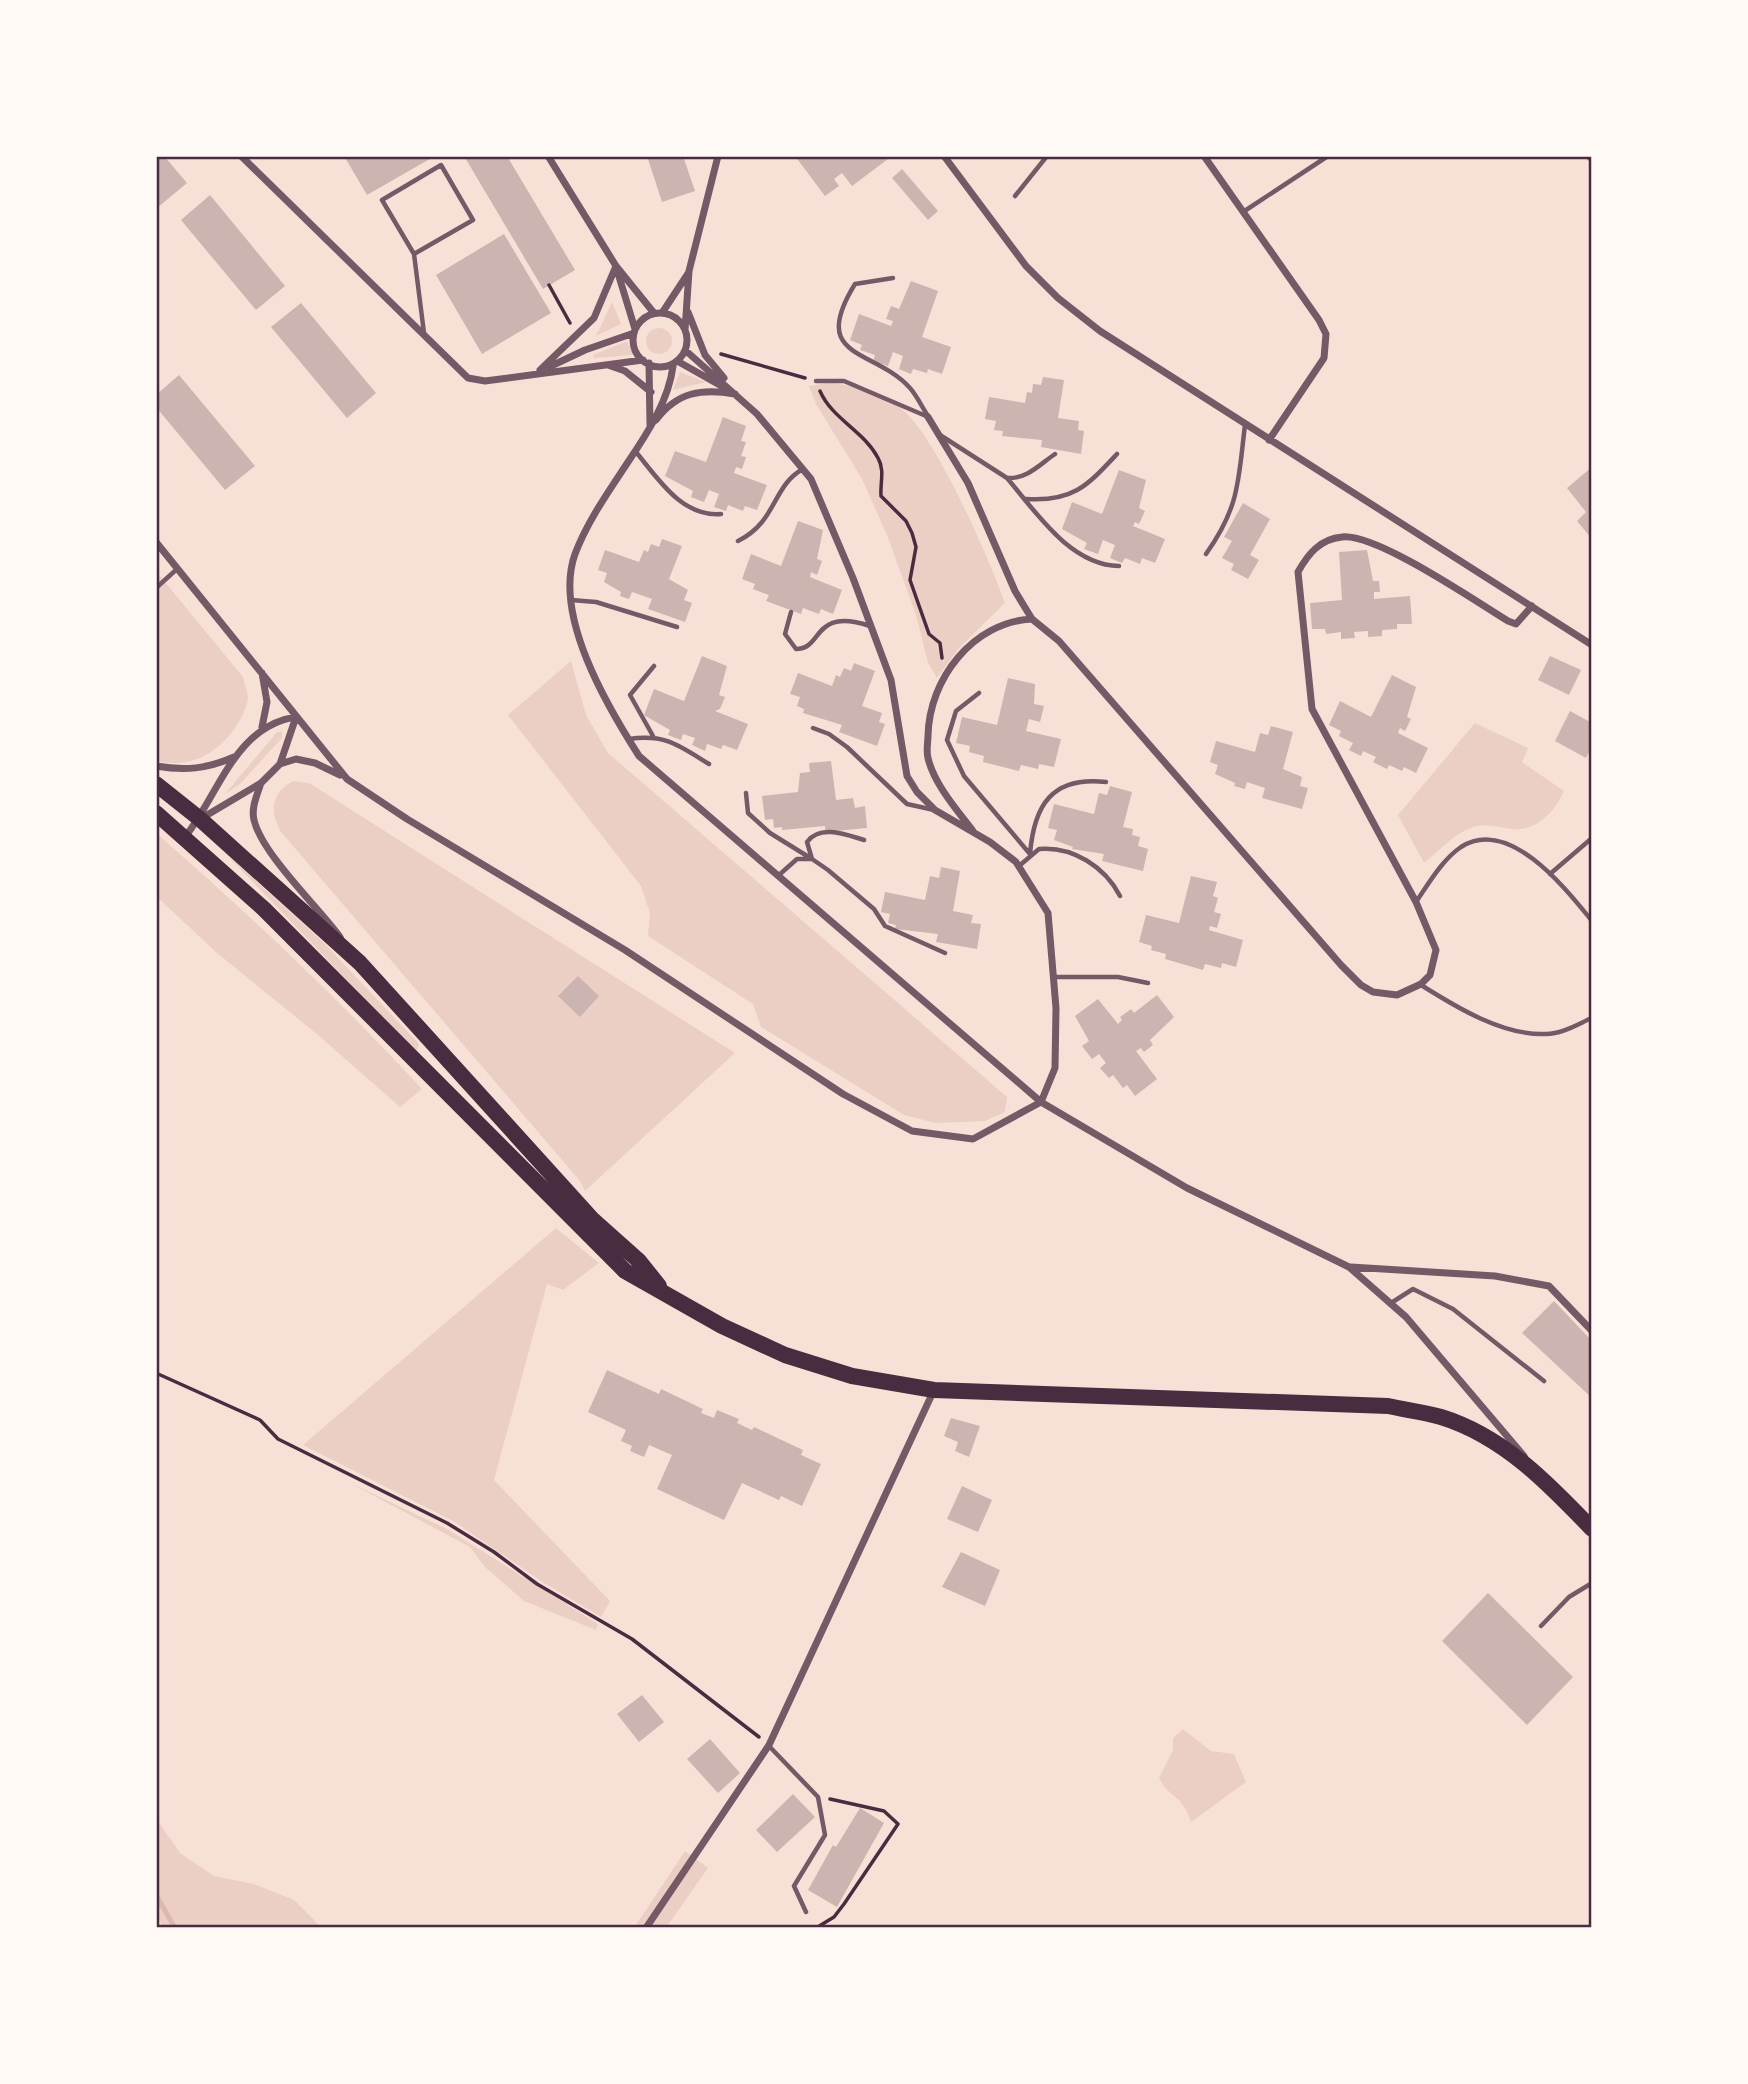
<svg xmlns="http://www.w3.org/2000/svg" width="1748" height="2084" viewBox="0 0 1748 2084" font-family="Montserrat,sans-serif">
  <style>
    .green { fill: #ebcfc5 }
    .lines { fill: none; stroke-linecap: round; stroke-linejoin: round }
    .stream { stroke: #dcb8b0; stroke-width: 5 }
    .building { fill: #ccb4b1 }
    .path { stroke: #4a2c40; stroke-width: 3.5 }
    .service { stroke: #755966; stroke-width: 4.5 }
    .minor { stroke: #755966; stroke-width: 7 }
    .primary { stroke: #4a2c40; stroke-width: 16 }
    .neatline { fill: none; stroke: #4a2c40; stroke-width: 2.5 }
  </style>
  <rect width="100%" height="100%" fill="#f7e1d7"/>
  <!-- green -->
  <path class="green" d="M612 302 621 324 596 336Z
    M646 341a13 13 0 1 1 26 0a13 13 0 1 1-26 0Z
    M627 341 633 355 594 358 593 355Z
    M680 372 706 382 673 390Z
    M828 383C853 384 883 394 903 410 936 437 990 560 1005 603L959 648 937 678 928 663 916 615 887 535 862 479 816 404 809 386Z
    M156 571 243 677C244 683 248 692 248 698 247 708 240 721 235 728 215 756 189 768 156 761Z
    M571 661 586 715 608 753 1007 1097 1005 1112 985 1121 966 1122 936 1123 904 1115 761 1027 753 1004 648 936 650 913 641 886 508 715Z
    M1475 723 1528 748 1522 762 1564 791C1555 812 1536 832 1511 829 1497 827 1487 823 1473 827 1455 833 1439 851 1424 863L1398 815Z
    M277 732H282V738L240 784 225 794Z
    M293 781 309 783 735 1053 585 1191 580 1181 281 832C270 812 270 794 293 781Z
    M156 833C249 914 338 998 422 1089L400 1107 318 1035 217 953 156 896Z
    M224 852 323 942 419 1044 416 1052Z
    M556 1228 599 1263 563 1290 547 1284 494 1480 610 1601 601 1617 544 1583 453 1521 303 1445Z
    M348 1482 449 1530 598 1624 596 1630 524 1601 485 1567 470 1547Z
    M1183 1729 1211 1751 1234 1754 1246 1782 1191 1822C1181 1792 1171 1801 1159 1778L1173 1750V1738Z
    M156 1818 180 1853 214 1876 254 1884 294 1900 322 1928H163L156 1912Z
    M685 1851 708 1868 666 1928H634Z"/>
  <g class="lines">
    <!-- stream -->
    <path class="stream" d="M156 1895 175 1928"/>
  </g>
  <!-- building -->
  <path class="building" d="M156 156H164L187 183 157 208Z
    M344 156H435L367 195Z
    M464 156H507L575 270 543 289Z
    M647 156H683L695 191 662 202Z
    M795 156H892L852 186 842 173 834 179 839 186 825 196Z
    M902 169 938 211 928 220 892 178Z
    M210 195 285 286 256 310 181 220Z
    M504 234 551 313 482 354 436 275Z
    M911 281 938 291 922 337 951 347 942 374 928 369 927 373 913 369 911 374 899 369 903 356 893 352 888 366 873 361 875 355 860 350 862 345 850 340 859 314 891 326 893 321 886 319 891 306 899 309Z
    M301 303 376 393 347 418 271 327Z
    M179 375 255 466 225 490 156 407V395Z
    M1043 377 1064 380 1058 418 1079 421 1078 430 1084 431 1081 454 1041 447 1042 440 1002 436 1003 431 994 430 996 421 985 419 989 397 1025 403 1027 392 1032 393 1033 384 1041 385Z
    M723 417 746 426 741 441 746 442 741 456 746 457 742 469 736 467 734 473 767 485 757 510 745 506 743 511 728 505 726 511 714 507 719 494 709 490 704 502 691 497 693 491 665 476 675 451 706 462Z
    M1592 467V539L1577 521 1586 512 1567 488Z
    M1119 470 1146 480 1139 508 1145 511 1139 524 1135 522 1133 526 1165 539 1155 563 1142 558 1140 564 1125 558 1122 563 1110 558 1115 545 1103 540 1098 554 1084 549 1087 543 1062 529 1072 502 1102 514Z
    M1243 503 1270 519 1250 555 1259 560 1248 579 1231 570 1234 564 1222 558 1232 541 1224 537Z
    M798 521 823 530 817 559 822 561 817 575 811 572 810 577 842 590 833 614 821 609 819 614 803 608 801 614 766 601 769 595 753 589 755 584 742 579 751 554 781 566Z
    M662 539 682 546 669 579 688 590 684 600 692 603 685 622 648 609 652 599 632 592 629 599 620 596 621 592 604 582 607 573 598 570 605 550 639 562 644 550 648 552 651 544 659 547Z
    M1367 550 1373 581H1379L1380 592H1374V599L1410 596 1412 624H1397V629L1382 630V636L1368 637V631L1354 632 1355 638 1341 639V632L1326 634 1325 629H1312L1310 603 1342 600 1339 552Z
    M702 656 727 666 719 695 725 697 720 709 715 711 748 724 737 750 723 745 721 749 707 744 705 751 692 745 695 738 683 734 681 740 668 735 670 730 644 715 654 689 684 701Z
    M1550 656 1581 670 1569 695 1538 680Z
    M854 663 875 671 862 706 882 713 879 722 885 724 877 746 839 732 842 725 803 713 804 709 797 706 800 697 790 694 798 673 832 686 836 675 840 677 844 668 851 671Z
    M1392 675 1416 687 1407 717 1411 719 1405 731 1400 728 1398 733 1428 748 1416 773 1404 767 1402 771 1389 765 1387 769 1373 762 1376 757 1363 751 1361 756 1349 750 1353 743 1339 736 1341 731 1329 725 1340 701 1371 717Z
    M1008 678 1035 684 1034 704 1044 706 1040 722 1029 719 1026 731 1061 739 1054 767 1039 764 1038 769 1021 765 1019 771 983 762 984 756 969 752 970 746 956 743 962 717 997 725Z
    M1570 711 1592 723V746L1586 758 1555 741Z
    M1271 726 1293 732 1283 769 1302 777 1300 786 1308 788 1302 809 1262 798 1265 788 1247 782 1245 789 1234 786 1235 783 1215 774 1218 765 1210 762 1216 741 1255 752 1260 733 1268 735Z
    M831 761 836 800 853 798 855 808 865 806 867 828 825 832V826L782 830V827L774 828 773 819 765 820 762 796 798 792 800 773 810 772 809 763Z
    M1110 786 1132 792 1123 827 1133 829 1132 835 1140 837 1138 846 1148 849 1143 871 1102 861 1104 854 1072 849 1073 847 1054 840 1057 830 1048 828 1054 804 1094 814 1099 793 1107 795Z
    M941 867 960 871 953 911 973 915 971 923 981 924 977 949 936 942 938 934 895 929 896 925 888 923 890 914 881 912 885 892 925 900 930 876 939 878Z
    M1191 876 1217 882 1213 896 1218 898 1214 912 1221 914 1217 928 1210 926 1209 930 1243 940 1236 967 1222 963 1221 968 1205 964 1203 970 1165 959 1166 954 1151 950 1152 946 1139 942 1146 915 1179 923Z
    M578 976 599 996 580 1017 558 996Z
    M1157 995 1174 1017 1150 1040 1153 1045 1144 1052 1141 1048 1136 1051 1157 1079 1135 1096 1127 1085 1123 1088 1113 1075 1109 1078 1100 1068 1106 1063 1099 1054 1092 1059 1082 1046 1089 1041 1075 1016 1098 999 1118 1024 1122 1020 1120 1017 1131 1009 1134 1013Z
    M1554 1301 1592 1341V1398L1522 1333Z
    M607 1370 659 1394 661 1389 703 1409 701 1413 714 1418 717 1410 739 1419 737 1423 752 1430 754 1427 803 1450 801 1455 821 1464 802 1506 781 1496 779 1500 742 1483 724 1520 657 1489 672 1455 649 1445 644 1457 630 1451 632 1446 621 1441 626 1430 588 1412Z
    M951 1418 980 1426 969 1457 955 1451 958 1442 944 1436Z
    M962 1486 992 1500 978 1532 947 1519Z
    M961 1552 1000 1570 985 1606 942 1587Z
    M1488 1593 1573 1677 1527 1725 1442 1641Z
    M642 1695 664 1722 639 1742 617 1714Z
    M710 1739 740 1773 718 1793 687 1759Z
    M793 1794 815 1817 777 1852 756 1830Z
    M860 1808 884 1823 837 1907 808 1890 833 1845 836 1847Z"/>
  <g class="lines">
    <!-- path -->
    <path class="path" d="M549 285 570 323
      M721 354 805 378
      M820 391C832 419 864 431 878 458 885 470 880 483 881 496L906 521 912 533 916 547 910 580 929 634 940 643 942 658
      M156 1373 260 1420 278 1439 447 1523 494 1552 537 1584 632 1639 759 1737
      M816 1928 834 1917 844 1904 898 1824 884 1811 830 1799"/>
    <!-- service -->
    <path class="service" d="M1015 196 1047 156
      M1243 212 1328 156
      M414 254 382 200 441 165 473 220 414 254 424 333
      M893 278 855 284C808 360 874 348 910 388 917 396 922 407 928 416
      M816 381H844L926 416
      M940 435 1007 478C1027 479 1039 465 1055 454
      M636 452C659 480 682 517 721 514
      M1007 478C1036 512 1070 565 1119 566
      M1026 499C1073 502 1087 486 1117 454
      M738 541C777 522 772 486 803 469
      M1206 554C1240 506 1238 481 1245 425
      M156 588 177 569
      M571 600 596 602 677 627
      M791 612 785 634 796 649C824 649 811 607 870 626
      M979 693 956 711 947 740 964 776 1030 854C1034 805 1052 776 1106 782
      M813 728 829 734 847 747 907 804 934 810
      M653 736 630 695 654 666
      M629 739C666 734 678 745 709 764
      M746 793 748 813 770 833 812 859 807 842C820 824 847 835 864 840
      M1019 866 1039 849C1073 846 1105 867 1120 896
      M1550 874 1592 838
      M779 875 797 859H812L828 870 874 909 885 926 945 953
      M1416 902C1429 883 1442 860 1461 847 1509 816 1566 889 1592 921
      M1054 977H1118L1148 983
      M1421 985C1456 1007 1503 1036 1546 1034 1562 1034 1578 1024 1592 1018
      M1391 1303 1413 1289 1453 1309 1544 1381
      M1541 1626 1569 1597 1592 1583
      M769 1746 818 1797 825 1835 794 1886 806 1912"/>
    <!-- minor -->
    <path class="minor" d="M241 156 468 378 485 381 643 360
      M548 156 616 266 654 313
      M944 156 1026 266 1058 298 1100 331 1592 645
      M1204 156 1319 320 1326 334 1324 358 1269 440
      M1589 156 1592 159
      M617 270 635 329
      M688 312 705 355 724 378
      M662 313 689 272
      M633 340a27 27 0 1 1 54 0a27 27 0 1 1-54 0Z
      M685 330 689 271 718 156
      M685 350 757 414 811 479 853 578 891 680 907 776 917 792 935 810 990 842 1016 862 1048 913 1056 1008 1055 1068 1041 1102
      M679 362 725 388
      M649 363 650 425
      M608 365 625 371 651 392
      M673 366C669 400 647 434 628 462 609 491 588 520 575 554 553 615 607 706 639 756L1041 1102 1187 1188 1349 1267 1406 1317 1524 1456
      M547 368 585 350 634 333
      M540 370 594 318 616 266
      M928 417 968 483 1015 591 1032 619 1059 641 1341 965 1361 985 1373 992 1397 995 1421 984 1430 975 1436 950 1416 902 1312 709 1298 572C1308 554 1320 539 1342 537 1376 533 1475 601 1508 621L1516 624 1532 606
      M656 420C677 392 702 388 735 394
      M156 542 347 779 407 819 625 950 843 1094 912 1131 973 1139 1041 1102
      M262 673 267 702 262 727
      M280 764 296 717
      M156 766C185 771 207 769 234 757
      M261 783C257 795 251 808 254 820 262 854 318 907 340 937
      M202 818 261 783 280 764 296 759 315 763 340 775
      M973 831C957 810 934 784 928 758 926 751 928 742 928 736 929 679 973 622 1032 619
      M185 837C219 794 235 726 296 717
      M1351 1267 1495 1276 1549 1286 1592 1331
      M646 1928 769 1745 934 1390"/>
    <!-- primary -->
    <path class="primary" d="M156 784 200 819 360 963 593 1220 639 1261 659 1286
      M156 813 264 909 625 1271 722 1326 785 1355 852 1376 934 1390 1388 1406C1406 1410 1424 1412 1441 1417 1503 1436 1549 1484 1592 1529"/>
  </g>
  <!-- border -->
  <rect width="1748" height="2084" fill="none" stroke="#fffaf5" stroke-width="315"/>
  <rect x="158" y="158" width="1432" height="1768" class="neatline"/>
</svg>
